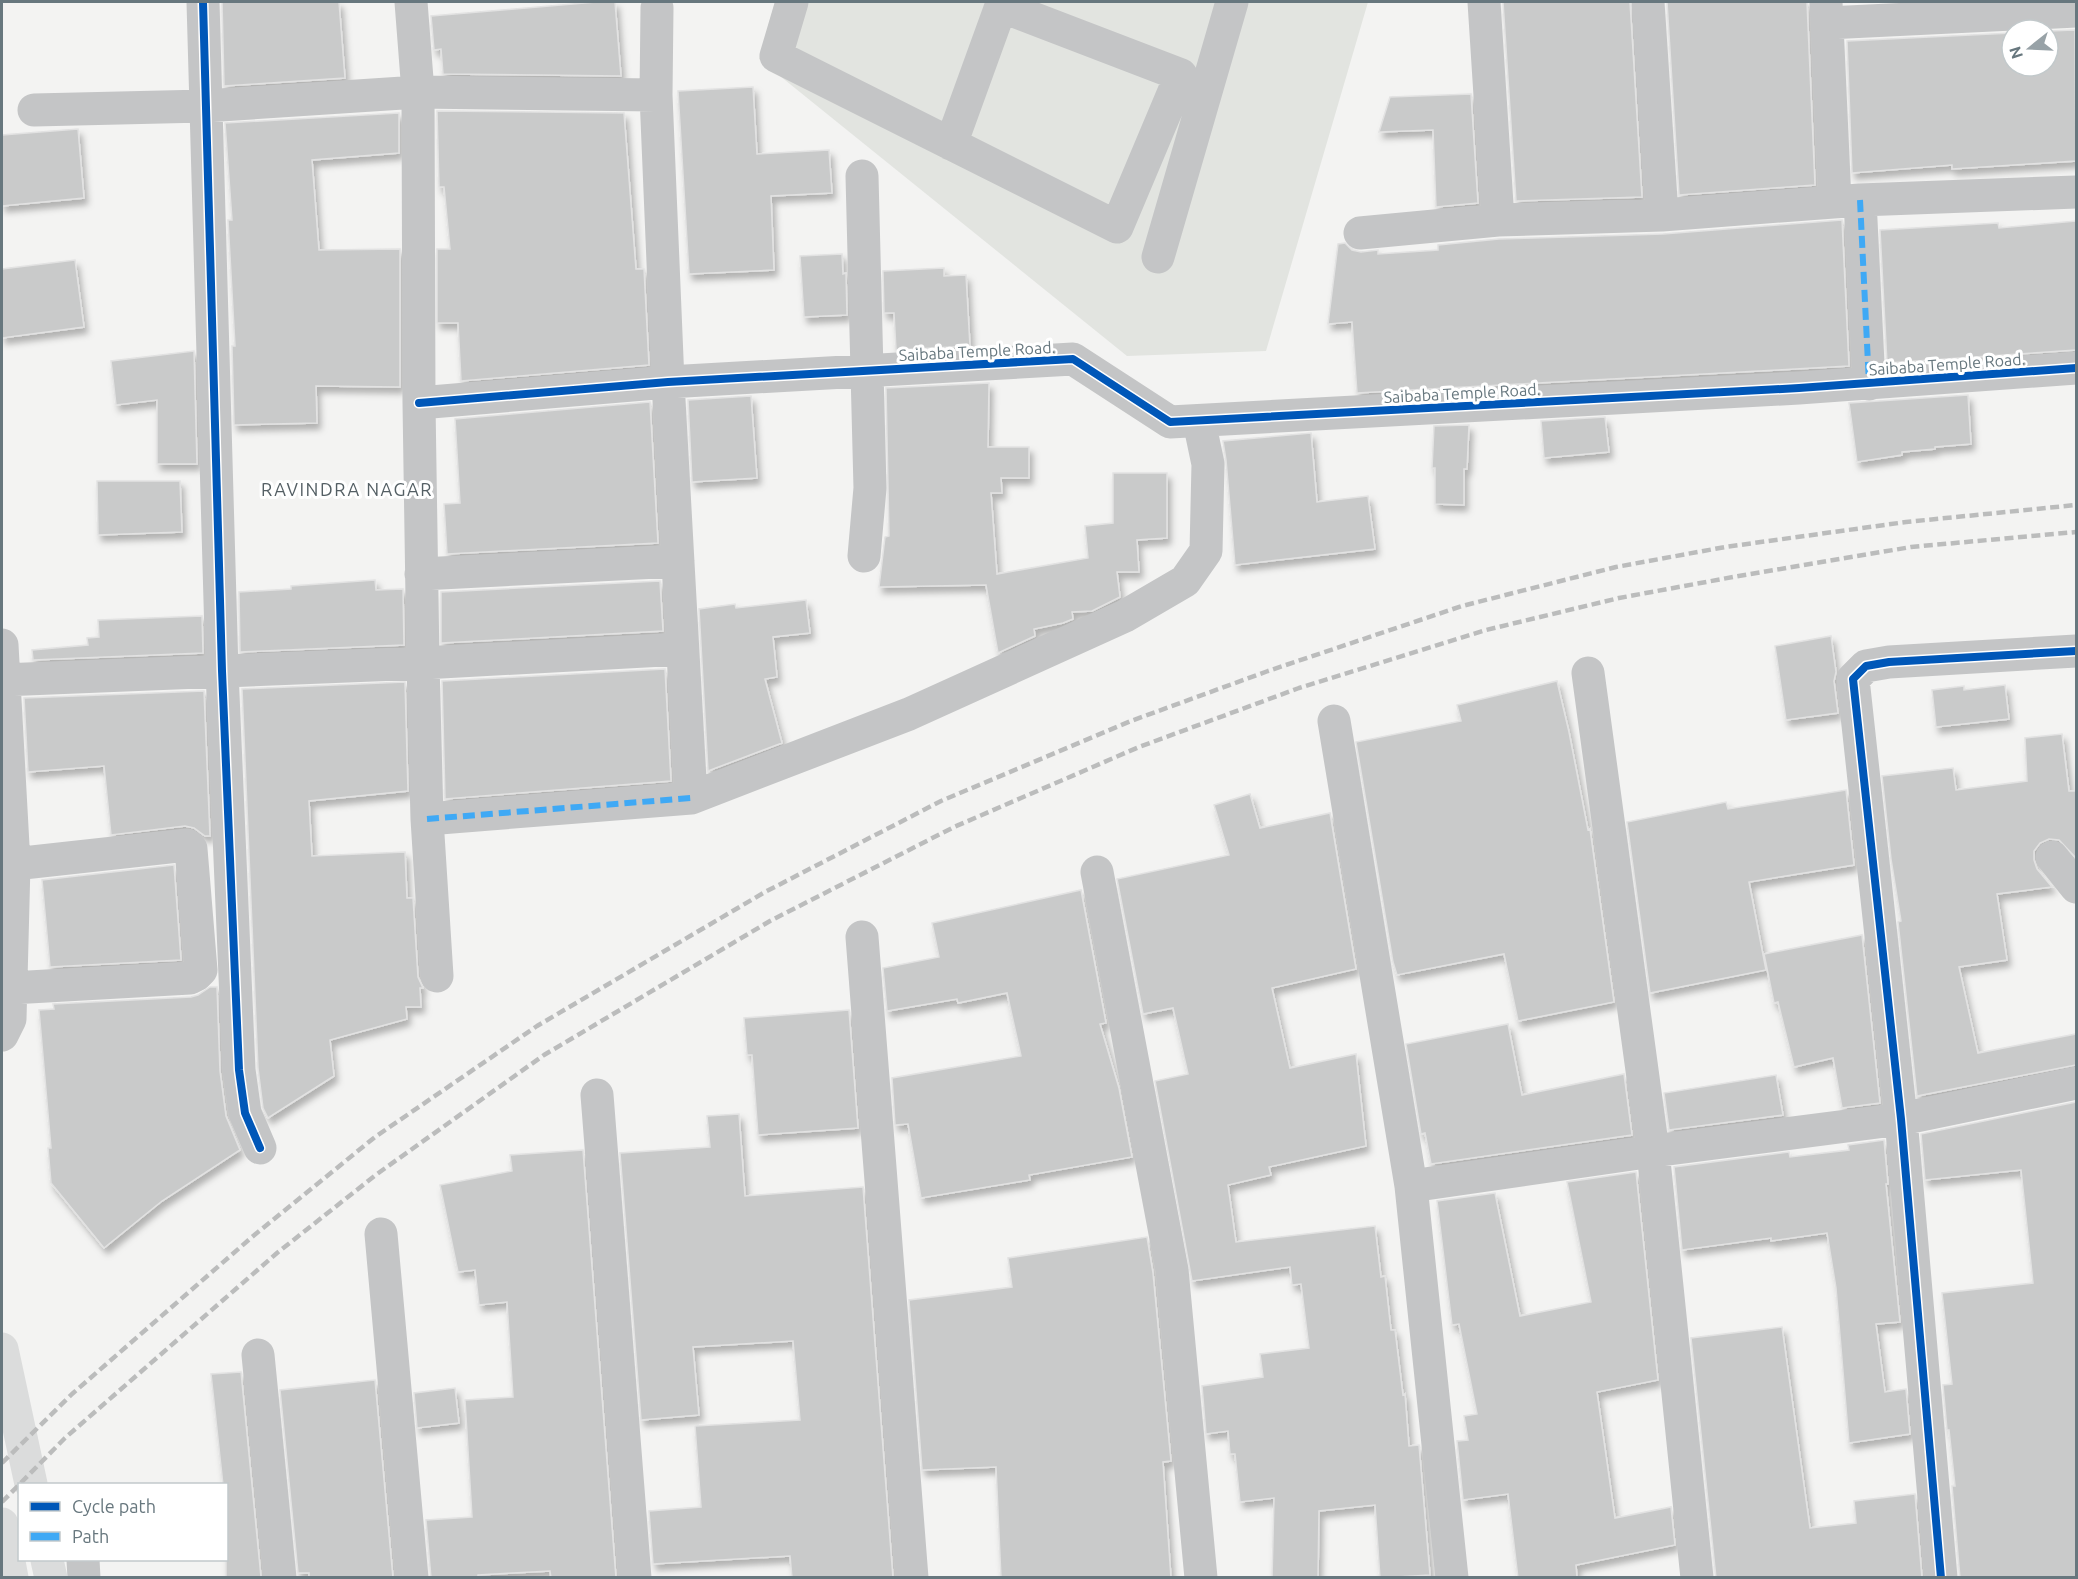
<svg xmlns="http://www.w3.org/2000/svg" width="2078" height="1579" viewBox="0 0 2078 1579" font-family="Ubuntu,sans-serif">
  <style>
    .green { fill: #e2e4e0 }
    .building { fill: #c9caca; stroke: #e2e2e2; stroke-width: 1.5; filter: url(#shadow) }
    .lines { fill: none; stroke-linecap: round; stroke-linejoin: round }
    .minor { stroke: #c4c5c6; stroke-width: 33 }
    .major { stroke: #dbdcdc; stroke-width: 33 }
    .rail { stroke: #bbbcbc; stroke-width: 4.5; stroke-dasharray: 9 4.5; stroke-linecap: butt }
    .quiet { stroke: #3fa9f5; stroke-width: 6; stroke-dasharray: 12 6; stroke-linecap: butt }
    .cycleway-casing { stroke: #fff; stroke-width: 11 }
    .cycleway { stroke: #0057b8; stroke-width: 8 }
    .labels { text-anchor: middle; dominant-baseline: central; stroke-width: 6; stroke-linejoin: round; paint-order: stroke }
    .street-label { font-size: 16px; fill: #67777e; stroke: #fff }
    .neighbourhood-label { font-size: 18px; letter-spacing: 1.5px; fill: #545f64; stroke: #fff }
  </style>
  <defs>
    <filter id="shadow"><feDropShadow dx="3.5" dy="6" stdDeviation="3" flood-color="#0004"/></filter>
  </defs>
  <rect width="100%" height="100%" fill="#f3f3f2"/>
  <!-- green -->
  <path class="green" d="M775 2H1368L1266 351 1127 356 759 59Z"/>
  <!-- building -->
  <path class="building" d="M222 2H339L345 78 224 86Z
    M596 2H615L621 76 443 74 441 49 434 50 431 16Z
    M1503 2H1630L1642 197 1516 201Z
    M1667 2H1807L1815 185 1679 195Z
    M2075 30 2076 161 1952 169V165L1852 173 1847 41 2012 33V66H2048V31Z
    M753 87 757 154 829 150 832 193 771 196 774 270 689 274 678 91Z
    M1471 94 1478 203 1436 207 1433 130 1379 132 1390 97Z
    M437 111 624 113 636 269H644L649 365 461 381 458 323H437V249H450L444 187H439Z
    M399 113V153L312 160 319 250 400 249V387L316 386 317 423 234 425 232 346H235L228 220H232L225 123Z
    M78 129 84 198 2 206V135Z
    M1842 220 1849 366 1357 393 1352 322 1328 324 1338 244 1345 243 1352 250 1361 252 1378 250V254L1438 250V245L1499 239 1663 234Z
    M2076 221V350L1887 363 1880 230 1998 223 1999 228Z
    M842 254 843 274 846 273 847 315 804 317 800 256Z
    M75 260 84 327 2 338V269Z
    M944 268V276L966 275 970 346 896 350 894 313H884L883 271Z
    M194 351 197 464H157V400L116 405 111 361Z
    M989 383 988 447H1029V478H1001L1002 493H991L997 574 1088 558 1085 526 1113 523V473H1167V538L1137 540 1139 572H1117L1120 597 1092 611 1072 612 1073 619 1063 623 1034 629 1035 636 998 653 986 585 879 587 885 537 889 536 886 388Z
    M1968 395 1971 444 1935 447V449L1902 452V455L1857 462 1849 403Z
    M751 396 757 478 692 482 688 400Z
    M650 402 658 543 447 554 444 504 460 503 455 419Z
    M1605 417 1609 452 1544 458 1541 421Z
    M1469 425 1467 469H1464V505L1435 504V468H1432L1434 426Z
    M1311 433 1317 502 1368 496 1375 549 1235 565 1226 460 1223 441Z
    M97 481H180L182 532 98 535Z
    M375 580 376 590 403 589 404 645 240 652 239 592 291 589V586Z
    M660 581 663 631 441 643V592Z
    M806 600 810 633 773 637 777 677 765 679 782 743 708 771 699 609 735 604 736 608Z
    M202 616 203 653 33 660 32 650 88 645 87 638 99 637 98 620Z
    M1831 636 1836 672 1834 681 1838 713 1786 720 1775 646Z
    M665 669 671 781 445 799 442 681Z
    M1557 681 1569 732 1588 830 1590 829 1614 1002 1518 1021 1504 954 1397 975 1393 962 1356 742 1461 721 1457 705Z
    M405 682 408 791 309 801 312 856 405 852 407 898H413L418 977 423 988H420L421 1007H406L407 1019 330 1040 334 1076 268 1118 263 1108 258 1068 242 689Z
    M2005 685 2009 719 1936 727 1932 690 1964 686V690Z
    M204 691 210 836H205L194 828 185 826 111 835 104 766 28 772 24 698Z
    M2062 734 2069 791H2076V858L2059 840 2049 839 2040 843 2034 851V860L2037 869 2052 887 1997 894 2007 960 1959 967 1978 1053 2076 1034V1065L1917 1096 1898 922 1901 921 1891 859 1882 776 1953 768 1956 790 2027 781 2025 738Z
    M1846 790 1854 865 1749 882 1766 970 1650 993 1627 822 1726 802 1728 809Z
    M1250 794 1260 828 1330 813 1356 969 1272 988 1290 1068 1356 1054 1366 1146 1269 1167 1271 1175 1228 1185 1236 1242 1375 1226 1381 1277 1385 1276 1391 1330H1395L1403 1395 1405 1394 1409 1446 1419 1445 1430 1575 1380 1578 1375 1505 1319 1511 1318 1578H1272L1274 1498 1240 1502 1235 1454H1230L1228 1431 1206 1434 1202 1386 1263 1377 1260 1354 1309 1348 1301 1284 1292 1285 1290 1267 1192 1281 1155 1081 1188 1074 1173 1008 1143 1014 1117 879 1229 855 1214 805Z
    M174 865 181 960 50 967 42 880Z
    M1081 890 1106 1023 1100 1024 1119 1088 1132 1157 1029 1175 1030 1180 921 1198 908 1124 895 1125 892 1078 1021 1056 1007 993 958 1003 957 999 887 1011 883 968 939 957 932 923Z
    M1862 935 1880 1103 1842 1108 1833 1058 1794 1067 1778 1002 1774 1003 1764 954Z
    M210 987H217L220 1071 226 1116 240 1150 162 1201 104 1248 51 1183 48 1148H51L39 1010 54 1009 53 1004 191 997 198 995Z
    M849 1010 858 1128 758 1135 752 1055H747L744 1018Z
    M1508 1024 1522 1095 1624 1074 1632 1135 1431 1164 1425 1133 1421 1134 1406 1044Z
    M1776 1075 1783 1115 1669 1130 1664 1093Z
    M2076 1102V1578H1960L1952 1486H1955L1949 1430H1947L1943 1385 1952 1384 1942 1293 2033 1283 2021 1170 1925 1180 1921 1134Z
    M739 1114 745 1196 863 1187 893 1578H792L790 1556 653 1564 649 1511 701 1507 695 1426 800 1420 793 1341 693 1347 699 1415 641 1420 620 1153 710 1147 707 1116Z
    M1884 1140 1888 1184H1886L1900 1322 1876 1324 1885 1392 1906 1389 1910 1434 1849 1443 1836 1288 1827 1233 1771 1241V1238L1682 1250 1674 1167 1789 1152 1790 1157 1849 1150 1848 1145Z
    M583 1150 616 1578H551L550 1571 478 1575V1578H431L426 1520 472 1517 465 1400 513 1397 507 1302 479 1305 475 1270 458 1272 440 1185 512 1171 510 1155Z
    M1636 1172 1658 1380 1597 1392 1615 1518 1671 1507 1675 1545 1576 1565 1577 1578H1518L1508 1494 1463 1500 1457 1441 1468 1440 1464 1416 1477 1414 1459 1324 1452 1325 1437 1201 1495 1193 1520 1316 1591 1302 1567 1182Z
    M1147 1237 1153 1273 1171 1461 1163 1462 1171 1578H1001L996 1467 922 1470 909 1300 1012 1287 1008 1258Z
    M1782 1327 1810 1528 1856 1523 1854 1501 1915 1494 1922 1578H1716L1691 1338Z
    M241 1372 261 1577 226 1578V1485H223L211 1374Z
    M375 1380 393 1578H309V1573H298L280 1390Z
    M455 1388 459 1423 417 1428 414 1393Z"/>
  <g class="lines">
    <!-- minor -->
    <path class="minor" d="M203 2 222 671 239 1070 245 1113 260 1148
      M411 2 418 92 419 403 423 663 427 819 437 976
      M792 2 776 56 1117 227 1181 75 1001 6 1003 2
      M1484 2 1498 220
      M1648 2 1662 215
      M1826 2 1835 202
      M657 8 656 95 668 382 691 798
      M1827 23 2076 11
      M34 110 205 106 418 92 656 95
      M951 144 1001 6
      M862 176 870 488 864 556
      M1860 200 1869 384
      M1360 233 1498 220 1662 215 1860 200 2076 192
      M1158 257 1232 2
      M419 403 668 382 1073 359 1170 422 1799 388 2076 368
      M421 574 678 561
      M2 645 14 864 10 1019 2 1035
      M1588 673 1653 1151 1697 1578
      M2 680 423 663 682 649
      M1334 721 1411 1186 1452 1578
      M427 819 691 798 909 714 1125 616 1185 581 1206 551 1208 464 1199 421
      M2052 857 2076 887
      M1097 872 1172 1270 1201 1578
      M862 937 912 1578
      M11 988 190 978 196 975 201 970 191 849 187 845 14 864
      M597 1095 635 1578
      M1411 1186 1653 1151 1901 1119 2076 1083
      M381 1234 412 1578
      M258 1355 280 1578
      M83 1560 84 1578
      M1941 1578 1901 1119 1853 679 1866 666 1889 662 2076 651"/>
    <!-- major -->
    <path class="major" d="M2 1349 31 1484
      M2 1524 12 1578
      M47 1560 51 1578"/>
    <!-- rail -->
    <path class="rail" d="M2 1463 72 1394 252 1237 375 1137 537 1026 765 892 941 801 1131 721 1268 671 1462 606 1616 567 1725 547 1906 522 2076 505
      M2 1502 65 1438 277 1253 377 1174 544 1055 770 921 954 827 1139 747 1299 688 1486 630 1619 598 1733 577 1911 547 2076 532"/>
    <!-- quiet -->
    <path class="quiet" d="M1860 200 1869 384
      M427 819 691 798"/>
    <defs>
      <path id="cycleway" d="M203 2 222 671 239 1070 245 1113 260 1148
        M419 403 668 382 1073 359 1170 422 1799 388 2076 368
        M1941 1578 1901 1119 1853 679 1866 666 1889 662 2076 651"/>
    </defs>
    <!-- cycleway casing -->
    <use href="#cycleway" class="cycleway-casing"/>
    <!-- cycleway -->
    <use href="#cycleway" class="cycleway"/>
  </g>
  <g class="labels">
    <!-- street labels -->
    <g class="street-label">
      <text transform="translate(977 351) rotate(-3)">Saibaba Temple Road.</text>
      <text transform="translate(1947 364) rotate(-4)">Saibaba Temple Road.</text>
      <text transform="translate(1462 393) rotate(-3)">Saibaba Temple Road.</text>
    </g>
    <!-- neighbourhood labels -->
    <g class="neighbourhood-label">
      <text x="347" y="489">RAVINDRA NAGAR</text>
    </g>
  </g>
  <!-- border -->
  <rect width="2078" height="1579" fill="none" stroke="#67777e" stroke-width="6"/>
  <!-- legend -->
  <rect x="18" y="1483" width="210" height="78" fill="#ffffff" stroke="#c2c9cb" stroke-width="1.5"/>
  <rect x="30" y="1502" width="30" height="9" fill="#0057b8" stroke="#c2c9cb" stroke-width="1.5"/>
  <text x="72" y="1513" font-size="18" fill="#67777e">Cycle path</text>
  <rect x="30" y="1532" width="30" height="9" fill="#3fa9f5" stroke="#c2c9cb" stroke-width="1.5"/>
  <text x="72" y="1543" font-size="18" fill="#67777e">Path</text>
  <!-- north arrow -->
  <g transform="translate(2030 48) rotate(252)"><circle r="28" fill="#ffffff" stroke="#c2c9cb" stroke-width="1.5"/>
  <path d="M0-4.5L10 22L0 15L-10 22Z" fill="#98a2a7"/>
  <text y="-9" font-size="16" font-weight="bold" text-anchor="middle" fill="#67777e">N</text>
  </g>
</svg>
